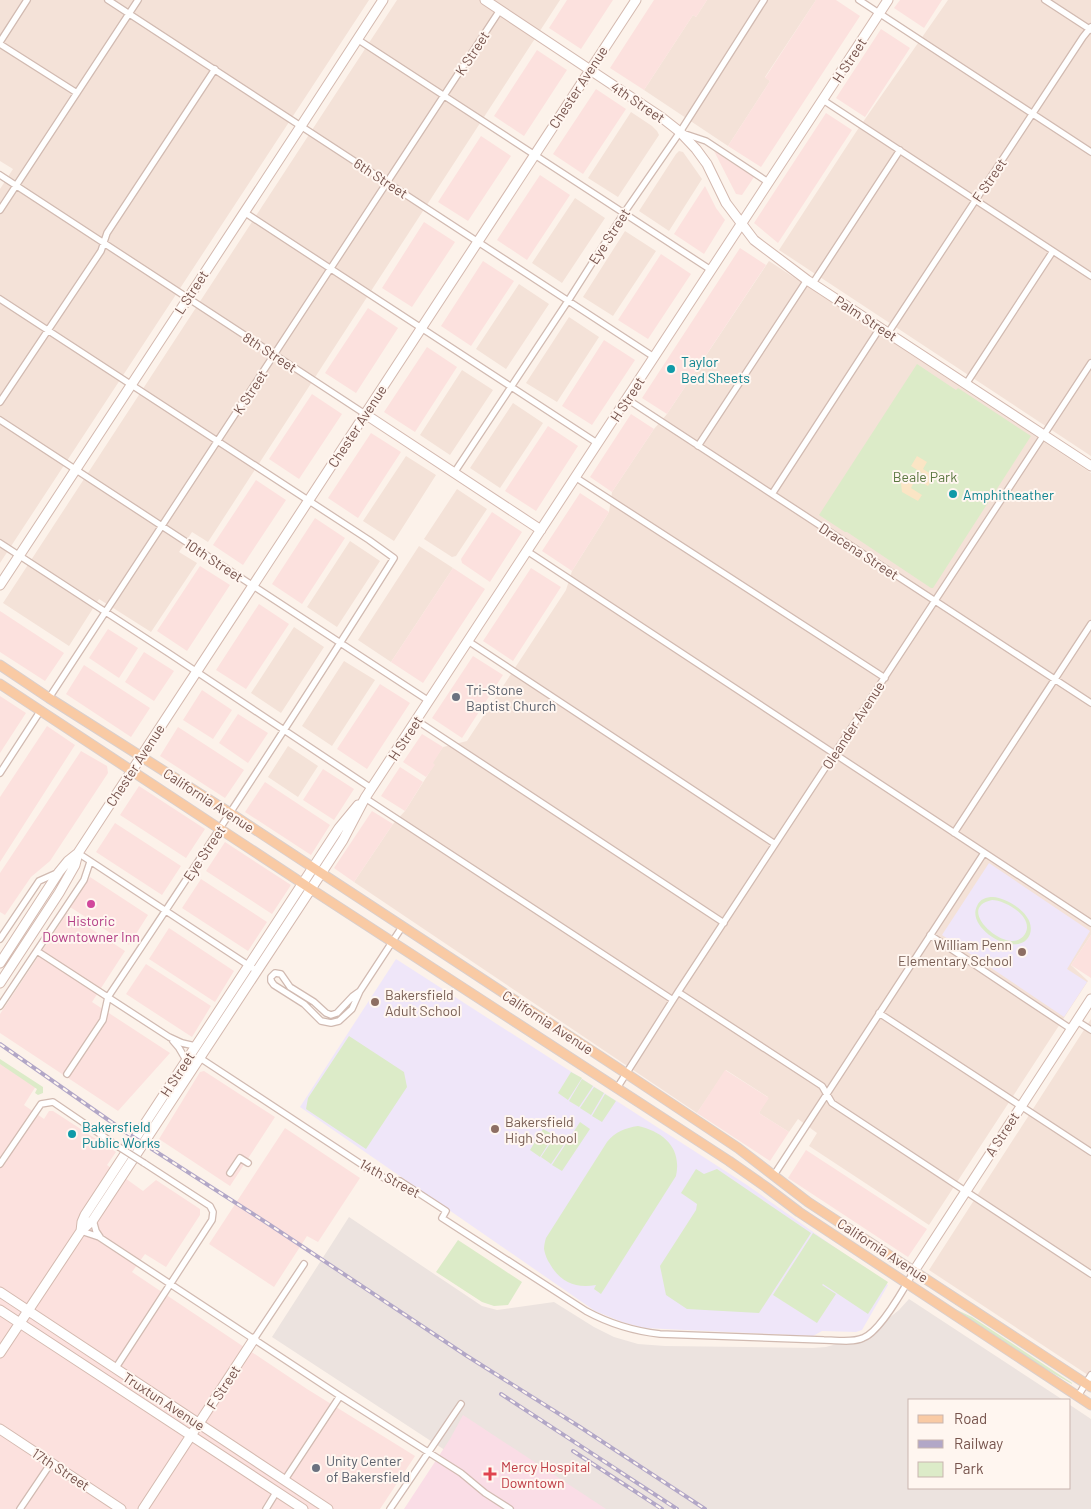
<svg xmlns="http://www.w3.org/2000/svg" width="1091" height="1509" viewBox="0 0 1091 1509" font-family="Barlow,sans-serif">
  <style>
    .residential { fill: #f4e2d8 }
    .commercial { fill: #fce1de }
    .industrial { fill: #ece3df }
    .education { fill: #efe6f9 }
    .medical { fill: #fadde6 }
    .green { fill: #dcebc8; fill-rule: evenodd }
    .sand { fill: #fbe5c5 }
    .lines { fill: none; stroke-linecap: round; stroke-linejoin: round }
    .street-casing { stroke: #d1bab1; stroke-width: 8 }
    .secondary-casing { stroke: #d4b9af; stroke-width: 11 }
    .primary-casing { stroke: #d9cfcd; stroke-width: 11 }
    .street { stroke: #fff; stroke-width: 5.5 }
    .secondary { stroke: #fff; stroke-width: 9 }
    .primary { stroke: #f9caa4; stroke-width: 9 }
    .rail-casing { stroke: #b2a7c7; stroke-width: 4 }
    .rail { stroke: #fff6f0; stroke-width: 2; stroke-dasharray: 5.5; stroke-linecap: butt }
    .street-bridge-casing { stroke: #d1bab1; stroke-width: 8; stroke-linecap: butt }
    .street-bridge { stroke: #fff; stroke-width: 5.5 }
    .culture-dot { fill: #0f9aa8; stroke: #fff6f0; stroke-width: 2 }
    .worship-dot { fill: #6b7280; stroke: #fff6f0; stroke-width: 2 }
    .hotel-dot { fill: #d1479c; stroke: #fff6f0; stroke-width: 2 }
    .education-dot { fill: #8d6e63; stroke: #fff6f0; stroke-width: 2 }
    .health-dot { fill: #e0444e; stroke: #fff6f0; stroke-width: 2 }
    .labels { text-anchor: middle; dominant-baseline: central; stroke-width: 4; stroke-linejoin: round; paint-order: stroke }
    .street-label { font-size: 14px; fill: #77544d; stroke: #fff6f0 }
    .culture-label { font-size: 14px; fill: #0d838f; stroke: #fff6f0; text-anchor: start }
    .park-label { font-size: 14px; fill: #5b7741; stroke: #fff6f0 }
    .worship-label { font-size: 14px; fill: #5b616d; stroke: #fff6f0; text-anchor: start }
    .hotel-label { font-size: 14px; fill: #b23c85; stroke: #fff6f0 }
    .education-label { font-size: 14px; fill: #785e54; stroke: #fff6f0; text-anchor: start }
    .health-label { font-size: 14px; fill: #be3a42; stroke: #fff6f0; text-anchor: start }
  </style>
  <rect width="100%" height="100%" fill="#fcf2ea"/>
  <!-- residential -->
  <path class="residential" d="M0 0H369L0 563V189L13 169 0 161Z
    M397 0H560L208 542 192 532 179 552 197 563 151 632 99 599 69 646 3 603Z
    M707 0H816L765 77 770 81 728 146 644 90 693 15 696 17Z
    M948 0H1091V456L779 250 856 132Z
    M631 112 652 126 657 131 659 135 618 197 588 178Z
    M679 151 683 152 702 179 669 231 639 211 676 154Z
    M575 198 605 218 562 283 532 263Z
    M625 231 656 251 613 316 583 297Z
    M769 261 1091 473V935L1071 965 1088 981 929 1225 809 1146 817 1133 798 1119 789 1132 759 1113 768 1097 726 1070 697 1113 354 882 393 824 405 811 434 765 432 763 443 747 467 741 566 590 572 571 609 512 612 492 654 429 667 414Z
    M519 284 549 304 506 369 476 349Z
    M569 317 599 337 557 402 526 383Z
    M462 370 493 390 450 455 420 435Z
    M513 403 543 423 500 488 470 468Z
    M406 456 436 475 394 541 363 521Z
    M457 489 487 509 456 556 452 557 424 539Z
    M350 541 380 561 337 627 307 607Z
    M419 546 453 568 391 662 358 640Z
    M294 627 324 647 281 713 251 693Z
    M344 661 375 680 332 746 302 726Z
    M288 746 318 766 298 797 268 777Z
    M1091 1019V1377L929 1270Z"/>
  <!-- commercial -->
  <path class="commercial" d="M567 0H613L581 49 549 28Z
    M654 0H707L696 17 693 15 644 90 610 68Z
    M816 0H836L860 16 761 167 728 146 770 81 765 78Z
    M900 0H942L924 28 894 8Z
    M881 29 910 48 865 117 836 98Z
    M537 50 567 70 524 136 494 116Z
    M596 89 626 109 583 174 553 154Z
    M826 113 852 130 778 243 754 223Z
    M481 136 511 156 468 221 438 202Z
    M714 151 754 177 742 195 736 194Z
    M540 175 570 195 527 260 497 240Z
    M705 186 716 208 725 220 704 254 674 234Z
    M424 222 455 242 412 307 382 288Z
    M740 248 766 265 667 414 642 398Z
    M661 254 691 274 648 339 618 320Z
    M483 261 514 281 471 346 441 326Z
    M368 308 398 328 356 393 325 373Z
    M604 340 635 360 592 425 562 406Z
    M427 347 457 367 415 432 384 412Z
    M312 394 342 414 299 479 269 459Z
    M631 414 654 429 612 492 590 477Z
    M548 426 578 446 536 511 505 491Z
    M371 433 401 452 358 518 328 498Z
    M256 480 286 500 243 565 213 545Z
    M580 493 609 512 572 571 542 551Z
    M492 512 522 532 490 582 462 563 461 559Z
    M315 518 345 538 302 604 272 584Z
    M200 566 230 585 187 651 157 631Z
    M453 568 485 589 423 683 391 662Z
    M531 568 561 587 513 661 483 641Z
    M259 604 289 624 246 689 216 670Z
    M0 611 64 653 45 681 0 652Z
    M108 629 138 648 119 678 89 658Z
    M144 652 174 671 154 701 125 682Z
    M473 656 503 675 462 738 432 718Z
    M84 665 150 708 131 737 66 694Z
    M380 684 410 703 367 769 337 749Z
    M202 690 232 710 213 739 183 720Z
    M0 696 26 713 0 753Z
    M238 714 268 733 248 763 219 743Z
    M47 726 75 745 0 862V797Z
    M178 727 244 770 225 798 160 756Z
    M422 734 443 747 433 763 435 765 426 777 403 762Z
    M81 751 107 766 108 773 50 861 31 877 5 915 0 912V873Z
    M400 767 423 782 405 811 381 796Z
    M323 769 354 789 334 820 303 800Z
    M265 782 330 825 311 855 245 812Z
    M139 786 205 829 186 858 120 815Z
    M372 811 393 824 354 882 334 868Z
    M115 823 181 866 162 895 96 852Z
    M225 842 291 885 272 914 206 871Z
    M90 877 148 915 129 945 70 907Z
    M201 879 267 922 248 951 182 908Z
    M67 913 125 951 92 1002 170 1053 118 1111 0 1033V1014Z
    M169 928 234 971 215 1002 149 959Z
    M1091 935V978L1071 965Z
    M146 964 211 1006 192 1037 126 994Z
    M0 1063 36 1086 24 1105 44 1119 49 1111H53L116 1152 107 1165 143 1191 156 1180 200 1209V1215L166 1267 145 1254 132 1272 307 1389 415 1456 380 1509H0Z
    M725 1070 769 1098 759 1113 789 1132 770 1161 697 1113Z
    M204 1071 275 1117 230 1186 159 1139 200 1072Z
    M285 1128 360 1178 318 1242 307 1236 274 1287 209 1244Z
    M806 1150 927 1229 908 1257 788 1178Z"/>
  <!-- industrial -->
  <path class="industrial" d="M349 1217 482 1306 497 1310 554 1302 594 1327 614 1337 638 1344 665 1346 813 1348 826 1347 854 1339 878 1327 899 1310 909 1299 1063 1400H910V1488H1070V1405L1091 1419V1509H535L272 1337Z"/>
  <!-- education -->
  <path class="education" d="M989 863 1090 931 1067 969 1087 982 1064 1017 942 935Z
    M396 959 747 1185 888 1285 862 1330 856 1332 822 1331 813 1336 644 1328 622 1322 595 1311 300 1107Z"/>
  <!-- medical -->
  <path class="medical" d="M463 1415 606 1509H404L450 1439Z"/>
  <!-- green -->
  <path class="green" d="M917 364 956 390 958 388 1031 436 933 588H931L847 532H845L819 515Z
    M993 897C1008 898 1036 915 1030 934 1020 961 965 929 977 906 980 899 986 897 993 897ZM992 900C1005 900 1035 917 1025 934 1022 939 1017 941 1012 941 993 941 959 907 992 900Z
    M349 1036 404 1072 407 1087 366 1149 306 1109 308 1098Z
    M0 1059 43 1087V1093L38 1095 35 1093 37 1089 0 1064Z
    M571 1072 582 1078 568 1100 558 1093Z
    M582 1079 593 1086 579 1107 569 1101Z
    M594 1087 604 1093 591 1115 580 1108Z
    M605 1094 616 1101 602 1122 592 1116Z
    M580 1122 590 1129 562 1171 552 1165Z
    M638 1126C664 1132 682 1148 676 1176L601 1294 594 1289 596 1285C576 1289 560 1282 550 1264 547 1260 545 1254 544 1249 544 1246 545 1241 546 1238L607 1142C615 1132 625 1128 638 1126Z
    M543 1129 554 1135 540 1157 530 1150Z
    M555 1136 565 1143 551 1164 541 1157Z
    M696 1169 704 1174 717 1169 811 1233 759 1313 687 1309 666 1295 660 1266 696 1210 697 1204 681 1193Z
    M813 1233 888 1282 868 1314 823 1284 822 1285 836 1294 817 1323 773 1295Z
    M458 1240 522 1282 508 1305 494 1306 482 1302 436 1272Z
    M920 1286 955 1309 972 1317 1072 1383V1384L1044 1368Z"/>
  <!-- sand -->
  <path class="sand" d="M917 456 927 462 923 469 934 476 928 486 918 480 922 473 911 466Z
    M906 474 915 480 911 488 922 495 918 501 902 492 901 483Z"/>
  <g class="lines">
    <defs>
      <path id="street" d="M108 0 654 357
        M859 0 1091 152
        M1045 0 1091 30
        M357 39 711 270
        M0 42 27 0
        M0 44 77 93
        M823 100 1091 276
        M682 133 706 141 768 182
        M0 175 365 414
        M0 210 138 0
        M244 212 597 443
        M813 283 900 150
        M0 299 369 540 394 558C301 706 205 852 108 997L103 1020 67 1074
        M888 333 1083 37 1091 27
        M966 384 1053 251
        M627 399 1091 703
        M0 402 101 251 107 233 215 69
        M0 420 429 701
        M698 446 807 280
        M454 473 568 301 624 213 680 132 764 0
        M575 477 885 678
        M772 494 880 328
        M0 543 170 654 371 788
        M527 551 1091 923
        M468 641 775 844
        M49 698 500 10
        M416 720 724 923
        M0 773 41 710
        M365 798 673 1000
        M954 833 1091 624
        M78 853 257 971
        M930 935 1071 1029
        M0 939 39 881 57 873
        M37 951 169 1037 182 1043 195 1046
        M360 991 353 996 337 1013 331 1015 326 1013 314 1002 290 987 281 974 275 973 271 977V981L274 985 304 1004 321 1021 331 1023 339 1021 352 1009 360 991 402 927
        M678 992 822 1086 832 1103 1091 1274
        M0 1006 84 880 90 862
        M879 1013 1091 1152
        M1077 1021 1091 1030
        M173 1041 179 1048 186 1060
        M200 1058 367 1168 386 1179 400 1181 446 1211 442 1218 586 1311C610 1324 633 1331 660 1334L824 1340C836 1340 852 1343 863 1338 880 1332 905 1287 914 1271
        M617 1088 678 992 1091 363
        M0 1164 41 1104 53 1102 119 1147
        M230 1173 240 1158 248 1163
        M774 1175 984 853
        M93 1220 96 1231 100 1237
        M81 1231 99 1237 340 1396 461 1473 485 1493 510 1509
        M254 1339 304 1264
        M115 1369 212 1220 213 1212 210 1206 144 1163
        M1078 1396 1091 1375
        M284 1481 340 1396
        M20 1509 51 1463
        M266 1509 277 1491
        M390 1509 461 1404"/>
      <path id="secondary" d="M485 0 661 117 680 132 696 149 707 164 726 203 754 240 807 280 1091 466
        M365 414 541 530
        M0 585 301 126 383 0
        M0 963 59 872 68 861 78 853 636 0
        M0 983 59 893 75 865 78 853
        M81 1231 82 1222 85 1215 339 828 358 805
        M914 1271 1091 999
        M0 1292 328 1509
        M0 1310 303 1509
        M0 1353 81 1231 93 1220 326 866 343 840 365 798 888 0
        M0 1429 121 1509
        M143 1509 254 1339"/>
      <path id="primary" d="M0 665 49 698 230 813 627 1074 738 1148 808 1202 1091 1387
        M0 684 311 889 729 1161 766 1187 799 1212 1091 1405"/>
    </defs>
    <!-- street casing -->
    <use href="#street" class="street-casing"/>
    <!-- secondary casing -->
    <use href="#secondary" class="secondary-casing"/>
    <!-- primary casing -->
    <use href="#primary" class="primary-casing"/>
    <!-- street -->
    <use href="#street" class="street"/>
    <!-- secondary -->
    <use href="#secondary" class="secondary"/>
    <!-- primary -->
    <use href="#primary" class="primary"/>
    <defs>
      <path id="rail" d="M0 1044 127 1133 270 1225 467 1356 580 1427 705 1509
        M501 1394 677 1509
        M573 1451 662 1509"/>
    </defs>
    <!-- rail casing -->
    <use href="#rail" class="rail-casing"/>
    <!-- rail -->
    <use href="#rail" class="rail"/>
    <defs>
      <path id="street-bridge" d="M119 1147 144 1163"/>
    </defs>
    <!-- street-bridge casing -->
    <use href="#street-bridge" class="street-bridge-casing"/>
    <!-- street-bridge -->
    <use href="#street-bridge" class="street-bridge"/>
  </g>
  <!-- markers -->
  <g class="culture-dot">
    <circle cx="671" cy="369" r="5"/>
    <circle cx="953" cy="494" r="5"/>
    <circle cx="72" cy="1134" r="5"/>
  </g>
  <g class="worship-dot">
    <circle cx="456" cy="697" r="5"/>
    <circle cx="316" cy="1468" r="5"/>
  </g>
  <circle class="hotel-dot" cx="91" cy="904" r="5"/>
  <g class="education-dot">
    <circle cx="1022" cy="952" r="5"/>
    <circle cx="375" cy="1002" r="5"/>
    <circle cx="495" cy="1129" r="5"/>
  </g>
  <path class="health-dot" d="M487.5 1466.5h5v5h5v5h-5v5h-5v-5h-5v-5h5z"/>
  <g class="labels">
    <!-- street labels -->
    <g class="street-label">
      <text transform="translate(472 53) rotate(-57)">K Street</text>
      <text transform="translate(849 60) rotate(-57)">H Street</text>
      <text transform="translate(578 87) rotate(-57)">Chester Avenue</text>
      <text transform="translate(638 102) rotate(34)">4th Street</text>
      <text transform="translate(381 178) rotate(33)">6th Street</text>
      <text transform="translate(989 180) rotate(-56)">F Street</text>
      <text transform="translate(609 236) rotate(-57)">Eye Street</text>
      <text transform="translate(191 292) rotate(-57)">L Street</text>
      <text transform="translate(866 318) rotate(33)">Palm Street</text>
      <text transform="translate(270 352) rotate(33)">8th Street</text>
      <text transform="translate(250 392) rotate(-57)">K Street</text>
      <text transform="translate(627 399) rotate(-57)">H Street</text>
      <text transform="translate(357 426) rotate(-57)">Chester Avenue</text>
      <text transform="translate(859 551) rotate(33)">Dracena Street</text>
      <text transform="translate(214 560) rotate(33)">10th Street</text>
      <text transform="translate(853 725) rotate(-57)">Oleander Avenue</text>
      <text transform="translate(405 738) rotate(-57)">H Street</text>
      <text transform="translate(135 765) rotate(-57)">Chester Avenue</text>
      <text transform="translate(209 800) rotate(33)">California Avenue</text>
      <text transform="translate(204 853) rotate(-56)">Eye Street</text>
      <text transform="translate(548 1022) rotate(33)">California Avenue</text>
      <text transform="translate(177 1074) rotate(-57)">H Street</text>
      <text transform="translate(1002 1134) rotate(-57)">A Street</text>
      <text transform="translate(390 1178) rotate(28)">14th Street</text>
      <text transform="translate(883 1250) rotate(33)">California Avenue</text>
      <text transform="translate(223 1387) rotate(-57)">F Street</text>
      <text transform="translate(164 1401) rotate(33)">Truxtun Avenue</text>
      <text transform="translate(61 1469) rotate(33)">17th Street</text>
    </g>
    <!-- culture labels -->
    <g class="culture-label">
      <text x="681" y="361">Taylor<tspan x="681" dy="16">Bed Sheets</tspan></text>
      <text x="963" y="494">Amphitheather</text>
      <text x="82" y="1126">Bakersfield<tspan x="82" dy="16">Public Works</tspan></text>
    </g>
    <!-- park labels -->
    <g class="park-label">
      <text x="925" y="476">Beale Park</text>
    </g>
    <!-- worship labels -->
    <g class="worship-label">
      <text x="466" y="689">Tri-Stone<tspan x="466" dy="16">Baptist Church</tspan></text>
      <text x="326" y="1460">Unity Center<tspan x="326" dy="16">of Bakersfield</tspan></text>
    </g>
    <!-- hotel labels -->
    <g class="hotel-label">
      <text x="91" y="920">Historic<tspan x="91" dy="16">Downtowner Inn</tspan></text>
    </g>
    <!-- education labels -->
    <g class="education-label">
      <text x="1012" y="944" text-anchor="end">William Penn<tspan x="1012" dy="16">Elementary School</tspan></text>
      <text x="385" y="994">Bakersfield<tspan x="385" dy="16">Adult School</tspan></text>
      <text x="505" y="1121">Bakersfield<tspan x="505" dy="16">High School</tspan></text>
    </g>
    <!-- health labels -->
    <g class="health-label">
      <text x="501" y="1466">Mercy Hospital<tspan x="501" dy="16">Downtown</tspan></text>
    </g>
  </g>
  <!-- legend -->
  <rect x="908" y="1399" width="162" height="90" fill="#fff6f0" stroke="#c9b5af"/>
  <rect x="918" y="1415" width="25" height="8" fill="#f9caa4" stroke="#c9b5af"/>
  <text x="954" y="1424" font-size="15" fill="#77544d">Road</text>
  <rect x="918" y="1440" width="25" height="8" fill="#b2a7c7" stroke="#c9b5af"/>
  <text x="954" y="1449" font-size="15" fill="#77544d">Railway</text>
  <rect x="918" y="1462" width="25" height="15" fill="#dcebc8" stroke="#c9b5af"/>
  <text x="954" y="1474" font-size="15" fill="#77544d">Park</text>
</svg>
